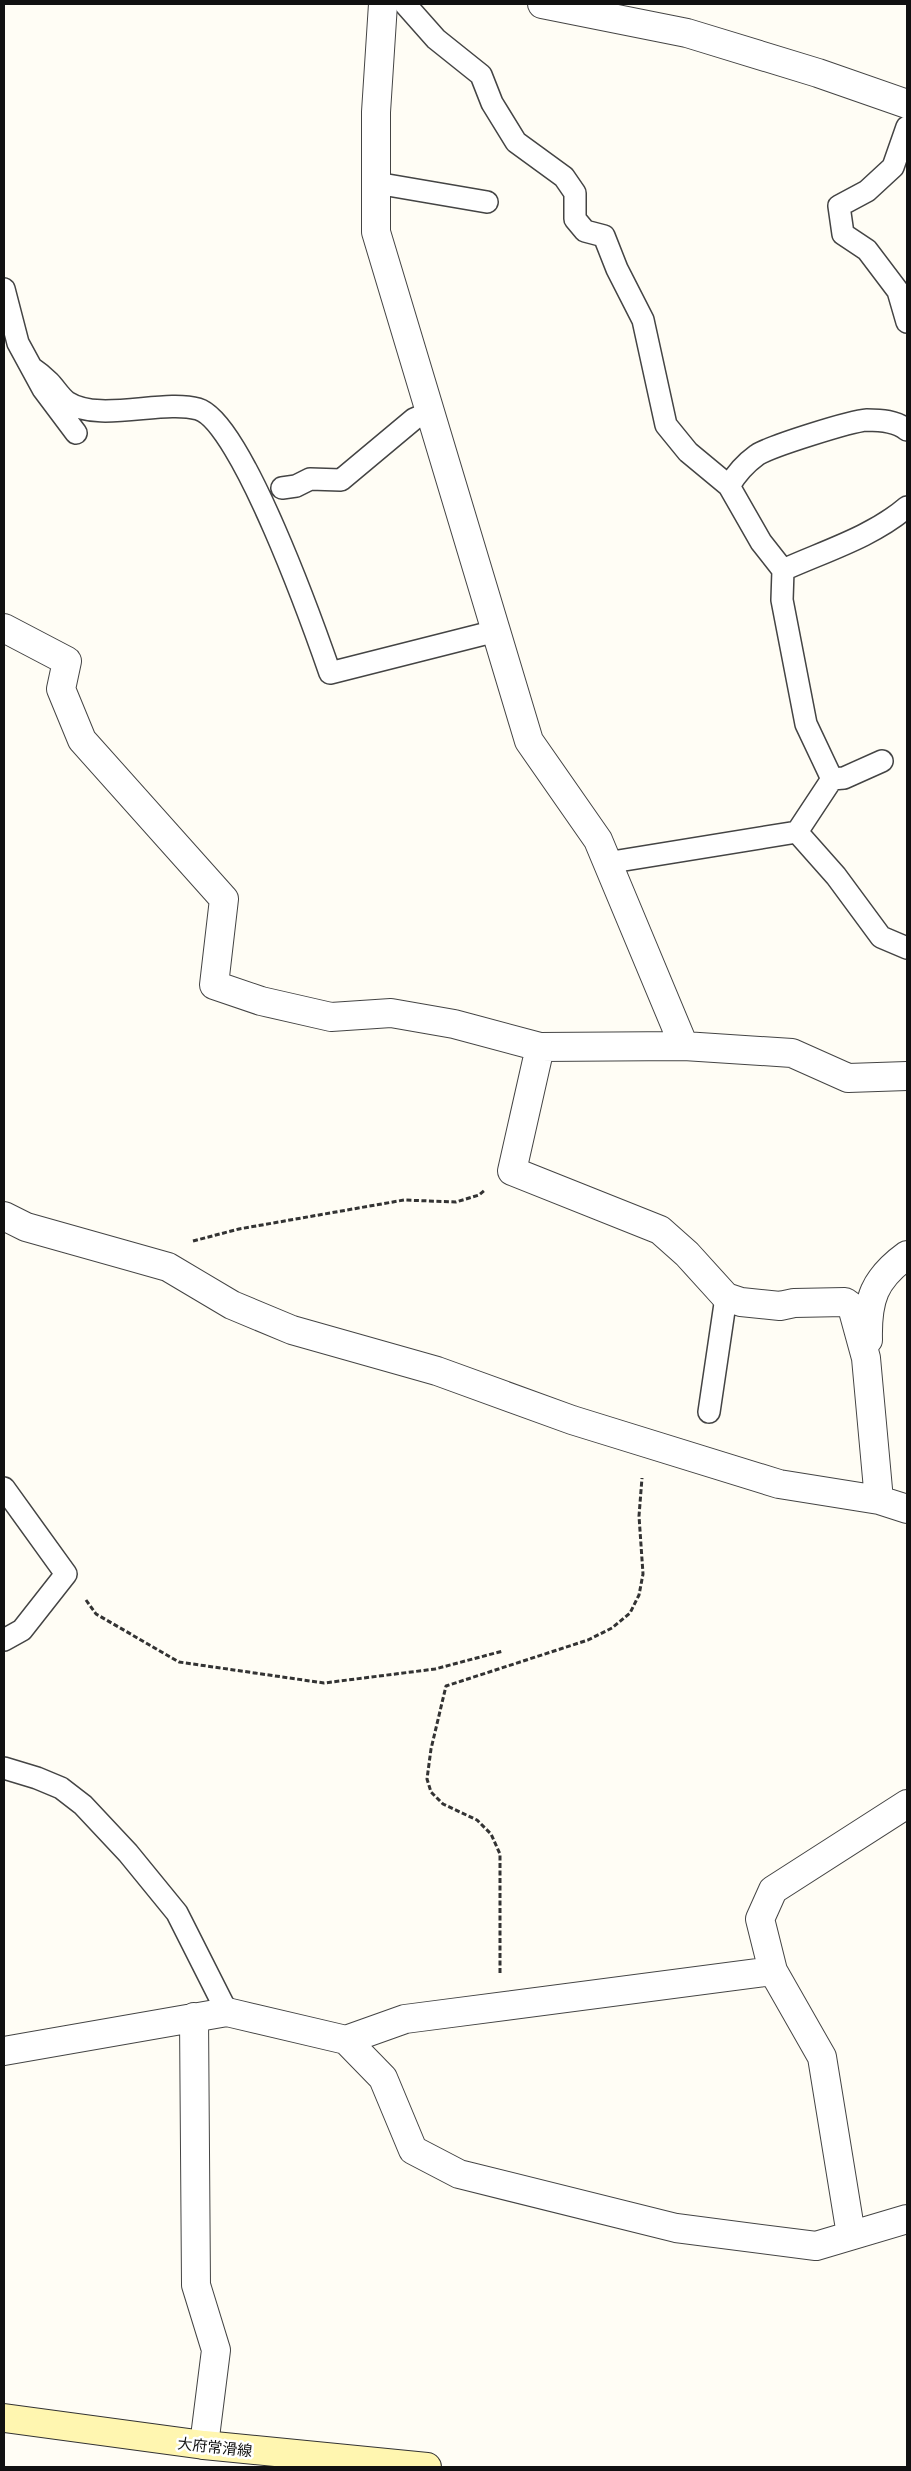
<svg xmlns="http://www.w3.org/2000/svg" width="911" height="2471" viewBox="0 0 911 2471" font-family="Literata,'Noto Sans JP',serif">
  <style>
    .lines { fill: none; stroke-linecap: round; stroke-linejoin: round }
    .lane-casing { stroke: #444; stroke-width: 24 }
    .street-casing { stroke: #444; stroke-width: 30 }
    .secondary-casing { stroke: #333; stroke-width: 30 }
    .path { stroke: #333; stroke-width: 3; stroke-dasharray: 5 2.5; stroke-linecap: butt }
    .lane { stroke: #fff; stroke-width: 21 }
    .street { stroke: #fff; stroke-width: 28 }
    .secondary { stroke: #fff6b0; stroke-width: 28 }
    .labels { text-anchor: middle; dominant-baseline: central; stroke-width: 5; stroke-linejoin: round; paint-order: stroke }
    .street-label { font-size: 15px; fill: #111; stroke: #fff }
  </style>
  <rect width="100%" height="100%" fill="#fffdf5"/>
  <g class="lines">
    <defs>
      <path id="lane" d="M405 4 436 39 481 75 492 103 516 142 564 177 575 193V219L585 231 604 236 617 269 643 320 666 425 688 452 729 486
        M907 127 893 167 867 191 839 206 843 234 867 250 898 291 907 322
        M376 183 487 202
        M4 289 18 343 43 389 76 433
        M32 368C38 372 44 377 49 382 55 388 60 397 67 402 99 423 163 399 198 409 241 421 314 627 330 673L496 631
        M282 488 296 486 310 479 341 480 414 419 430 412
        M783 570 761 542 729 486C736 474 746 463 757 455 771 446 851 421 867 420 881 420 896 421 907 430
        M832 779 844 778 882 761
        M797 832 836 876 881 937 907 948
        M606 863 797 832 832 779 806 724 782 600 783 570C825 551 872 537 907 507
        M709 1412 726 1297
        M4 1488 66 1574 22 1630 4 1640
        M4 1768 37 1778 61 1788 83 1805 128 1853 177 1913 227 2012"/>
      <path id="street" d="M383 4 376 112V232L529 741 598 840 684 1046
        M542 4 687 33 818 73 907 104
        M4 628 67 661 61 689 82 740 224 899 214 985 261 1001 331 1017 391 1013 454 1024 540 1047
        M4 1216 26 1227 168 1267 232 1305 292 1330 437 1371 572 1420 779 1484 879 1500 907 1509
        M868 1340C867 1299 874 1279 907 1255
        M879 1500 866 1358 852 1307 845 1302 794 1303 780 1306 741 1302 726 1297 687 1254 660 1230 512 1171 540 1047 684 1046 792 1053 848 1078 907 1076
        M194 2017 196 2285 216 2350 204 2445
        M346 2040 405 2019 773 1971
        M4 2051 227 2012 346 2040 383 2078 413 2150 459 2174 676 2228 816 2246 907 2219
        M851 2235 822 2057 773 1971 760 1919 773 1890 907 1804"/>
      <path id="secondary" d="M4 2418 204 2445 427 2467"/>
    </defs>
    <!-- lane casing -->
    <use href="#lane" class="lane-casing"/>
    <!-- street casing -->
    <use href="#street" class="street-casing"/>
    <!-- secondary casing -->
    <use href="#secondary" class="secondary-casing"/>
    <!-- path -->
    <path class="path" d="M193 1241 239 1229 404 1200 456 1202 479 1195 485 1190
      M86 1600 96 1614 179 1662 324 1683 435 1669 503 1651
      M500 1973V1854L491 1834 477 1820 443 1804 431 1792 427 1779 431 1749 446 1686 588 1640 612 1628 630 1613 639 1595 643 1574 639 1516 642 1478"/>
    <!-- lane -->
    <use href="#lane" class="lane"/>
    <!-- street -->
    <use href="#street" class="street"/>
    <!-- secondary -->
    <use href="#secondary" class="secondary"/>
  </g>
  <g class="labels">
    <!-- street labels -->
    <g class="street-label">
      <text transform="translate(215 2446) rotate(6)">大府常滑線</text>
    </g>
  </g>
  <!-- border -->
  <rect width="911" height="2471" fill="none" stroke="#111111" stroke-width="10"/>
</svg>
